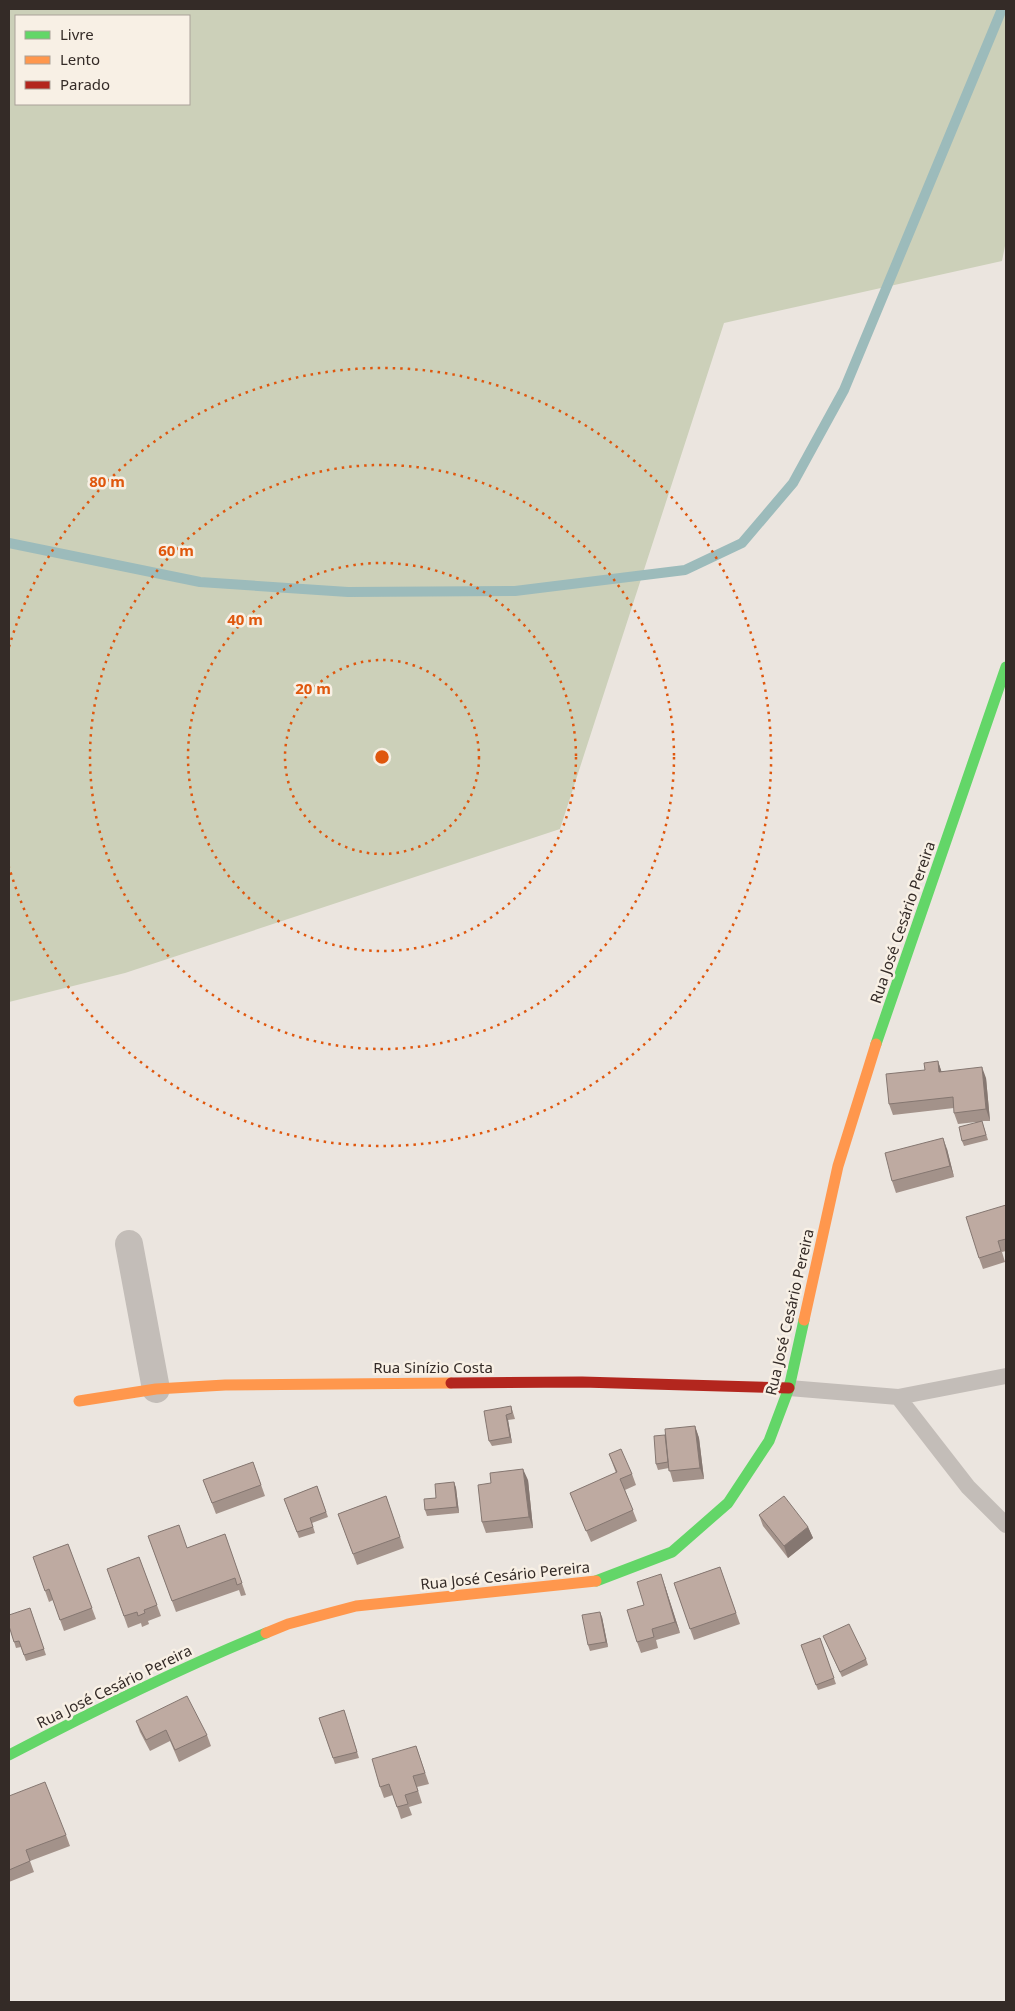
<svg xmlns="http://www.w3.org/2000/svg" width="1015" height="2011" viewBox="0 0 1015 2011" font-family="'Noto Sans',sans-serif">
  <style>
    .green { fill: #ccd0b9; fill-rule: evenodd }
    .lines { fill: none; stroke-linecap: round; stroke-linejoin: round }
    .stream { stroke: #9cbbbb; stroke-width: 10 }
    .lane { stroke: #c3bdb8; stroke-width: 16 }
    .street { stroke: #c3bdb8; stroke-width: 28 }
    .fast { stroke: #63d668; stroke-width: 11 }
    .slow { stroke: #ff974d; stroke-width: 11 }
    .jam { stroke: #b3261e; stroke-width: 11 }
    .wall { fill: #a3928a }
    .shaded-wall { fill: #857771 }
    .building { fill: #beaaa1; stroke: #857771 }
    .ring { fill: none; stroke: #df570d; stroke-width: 2.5; stroke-dasharray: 2.5 5 }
    .labels { text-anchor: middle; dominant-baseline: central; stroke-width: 5; stroke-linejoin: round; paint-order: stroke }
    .street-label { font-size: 15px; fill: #342b27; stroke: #f8f0e5 }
    .centre { fill: #df570d; stroke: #f8f0e5; stroke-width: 2.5 }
    .ring-label { font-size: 15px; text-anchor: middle; font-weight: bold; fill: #df570d; stroke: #f8f0e5; stroke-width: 5; stroke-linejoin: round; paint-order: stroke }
  </style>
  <rect width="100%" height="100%" fill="#ebe5df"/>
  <!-- green -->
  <path class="green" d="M9 9H1006V241L1002 261 724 323 560 829 125 973 9 1002ZM16 16H189V104H16Z"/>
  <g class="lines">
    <!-- stream -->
    <path class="stream" d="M9 543 200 582 348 592 515 591 685 570 742 543 793 483 844 390 1002 9"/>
    <!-- lane -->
    <path class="lane" d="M789 1388 898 1397 1006 1376
      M898 1397 968 1487 1006 1525"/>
    <!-- street -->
    <path class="street" d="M129 1244 156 1389"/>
    <!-- fast -->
    <path class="fast" d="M876 1044 1006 667
      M596 1581 672 1552 728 1503 769 1441 789 1388 804 1320
      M9 1755C93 1711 178 1669 266 1633"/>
    <!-- slow -->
    <path class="slow" d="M804 1320 838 1166 876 1044
      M79 1401 156 1389 225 1385 451 1383
      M266 1633 288 1624 356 1606 596 1581"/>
    <!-- jam -->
    <path class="jam" d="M451 1383 582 1382 789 1388"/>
  </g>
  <!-- wall -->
  <path class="wall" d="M938 1061 941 1071 986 1078 990 1121H982L988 1140 964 1146 962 1141 976 1122 958 1124 954 1113V1108L893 1115 889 1104 925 1070Z
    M947 1149 954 1177 896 1193 892 1181Z
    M1006 1205V1251L1002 1252 1005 1262 983 1269 979 1258Z
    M511 1406 515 1419 508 1420 512 1443 492 1446 489 1441Z
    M695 1426 699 1438 704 1479 673 1482 669 1468 658 1470 656 1464 665 1435Z
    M609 1454 632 1474 636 1485 625 1490 637 1521 591 1542 570 1493 616 1473Z
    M253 1462 265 1496 216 1514 203 1480Z
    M528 1480 533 1528 486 1533 482 1522Z
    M454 1482 456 1488 459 1513 427 1516 425 1510 436 1498Z
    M317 1486 328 1517 312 1523 315 1533 299 1538 284 1499Z
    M386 1496 404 1548 357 1565 338 1514Z
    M759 1515 808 1527 813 1538 788 1558 763 1526Z
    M225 1534 246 1595 241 1596 239 1590 176 1612 148 1536 187 1548Z
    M68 1544 96 1619 64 1631 53 1600 49 1602 33 1557Z
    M139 1557 161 1616 148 1621 149 1624 142 1627 141 1623 128 1628 107 1569Z
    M720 1567 740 1624 694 1640 674 1583Z
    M665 1586 680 1633 656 1640 658 1648 641 1653 637 1642 644 1605Z
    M30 1608 46 1655 26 1661 21 1647 16 1648 9 1626Z
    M602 1617 608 1647 590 1651 588 1645Z
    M823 1636 866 1659 868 1665 842 1677Z
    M820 1638 836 1684 818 1690 801 1645Z
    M344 1710 359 1758 335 1764 319 1718Z
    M136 1721 207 1735 211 1746 179 1762 170 1741 150 1751 140 1732Z
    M416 1746 429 1784 417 1787 422 1803 409 1807 412 1815 401 1819 393 1795 384 1798 380 1787Z
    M9 1796 66 1835 70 1846 30 1861 34 1872 9 1882Z"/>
  <!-- shaded-wall -->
  <path class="shaded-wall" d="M938 1061 942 1073 939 1072Z
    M982 1067 986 1078 990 1121 986 1109Z
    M943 1138 947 1149 954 1177 950 1166Z
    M506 1415 508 1420 512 1443 510 1437Z
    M695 1426 699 1438 704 1479 700 1468Z
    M523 1469 528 1480 533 1528 529 1517Z
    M454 1482 456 1488 459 1513 457 1507Z
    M808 1527 813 1538 788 1558 784 1546Z
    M661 1574 665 1586 680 1633 675 1622Z
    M600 1612 602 1617 608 1647 606 1642Z"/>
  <!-- building -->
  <path class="building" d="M938 1061 939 1072 982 1067 986 1109 954 1113 953 1097 889 1104 886 1074 925 1070 924 1063Z
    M982 1121 986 1135 962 1141 959 1127Z
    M943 1138 950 1166 892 1181 885 1153Z
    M1006 1205V1239L998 1241 1001 1251 979 1258 966 1217Z
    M511 1406 512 1413 506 1415 510 1437 489 1441 484 1411Z
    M695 1426 700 1468 669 1471 665 1429Z
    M665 1435 668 1462 656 1464 654 1436Z
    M621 1449 632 1474 620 1479 633 1510 586 1531 570 1493 617 1472 609 1454Z
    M253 1462 261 1485 212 1503 203 1480Z
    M523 1469 529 1517 482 1522 478 1485 491 1483 490 1473Z
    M454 1482 457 1507 425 1510 424 1499 436 1498 435 1484Z
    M317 1486 326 1512 310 1518 313 1527 297 1532 284 1499Z
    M386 1496 400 1537 353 1554 338 1514Z
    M784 1496 808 1527 784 1546 759 1515Z
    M179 1525 187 1548 225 1534 242 1583 237 1585 235 1578 172 1601 148 1536Z
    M68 1544 92 1608 60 1620 49 1589 45 1591 33 1557Z
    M139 1557 157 1605 144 1610 145 1613 138 1616 137 1612 124 1616 107 1569Z
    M720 1567 736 1613 690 1629 674 1583Z
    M661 1574 675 1622 652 1629 654 1637 637 1642 627 1610 644 1605 637 1582Z
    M30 1608 44 1649 24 1655 19 1641 14 1642 9 1626V1615Z
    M600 1612 606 1642 588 1645 582 1615Z
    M849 1624 866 1659 840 1672 823 1636Z
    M820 1638 834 1678 816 1685 801 1645Z
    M187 1696 207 1735 175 1750 166 1730 146 1740 136 1721Z
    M344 1710 357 1752 333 1758 319 1718Z
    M416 1746 425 1773 413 1776 418 1791 405 1795 408 1804 397 1807 389 1784 380 1787 372 1759Z
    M45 1782 66 1835 26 1850 30 1861 9 1870V1796Z"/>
  <!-- distance rings -->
  <g class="ring">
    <circle cx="382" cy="757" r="97"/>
    <circle cx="382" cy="757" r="194"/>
    <circle cx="382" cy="757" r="292"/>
    <path d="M9 647A389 389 0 1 1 9 867"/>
  </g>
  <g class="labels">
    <!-- street labels -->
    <g class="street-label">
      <text transform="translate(902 922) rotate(-71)">Rua José Cesário Pereira</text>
      <text transform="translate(789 1312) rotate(-77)">Rua José Cesário Pereira</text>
      <text x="433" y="1367">Rua Sinízio Costa</text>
      <text transform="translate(505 1575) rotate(-6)">Rua José Cesário Pereira</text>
      <text transform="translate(114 1686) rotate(-26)">Rua José Cesário Pereira</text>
    </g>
  </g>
  <circle cx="382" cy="757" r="8" class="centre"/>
  <g class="ring-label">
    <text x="107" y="487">80 m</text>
    <text x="176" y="556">60 m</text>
    <text x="245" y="625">40 m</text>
    <text x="313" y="694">20 m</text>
  </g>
  <!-- border -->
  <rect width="1015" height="2011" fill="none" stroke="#342b27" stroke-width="20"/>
  <!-- legend -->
  <rect x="15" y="15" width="175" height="90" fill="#f8f0e5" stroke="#aaa199"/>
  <rect x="25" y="31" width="25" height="8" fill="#63d668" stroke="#aaa199"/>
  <text x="60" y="40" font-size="15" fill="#342b27">Livre</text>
  <rect x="25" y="56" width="25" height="8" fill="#ff974d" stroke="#aaa199"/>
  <text x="60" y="65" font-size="15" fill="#342b27">Lento</text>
  <rect x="25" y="81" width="25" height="8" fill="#b3261e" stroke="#aaa199"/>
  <text x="60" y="90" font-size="15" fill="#342b27">Parado</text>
</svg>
